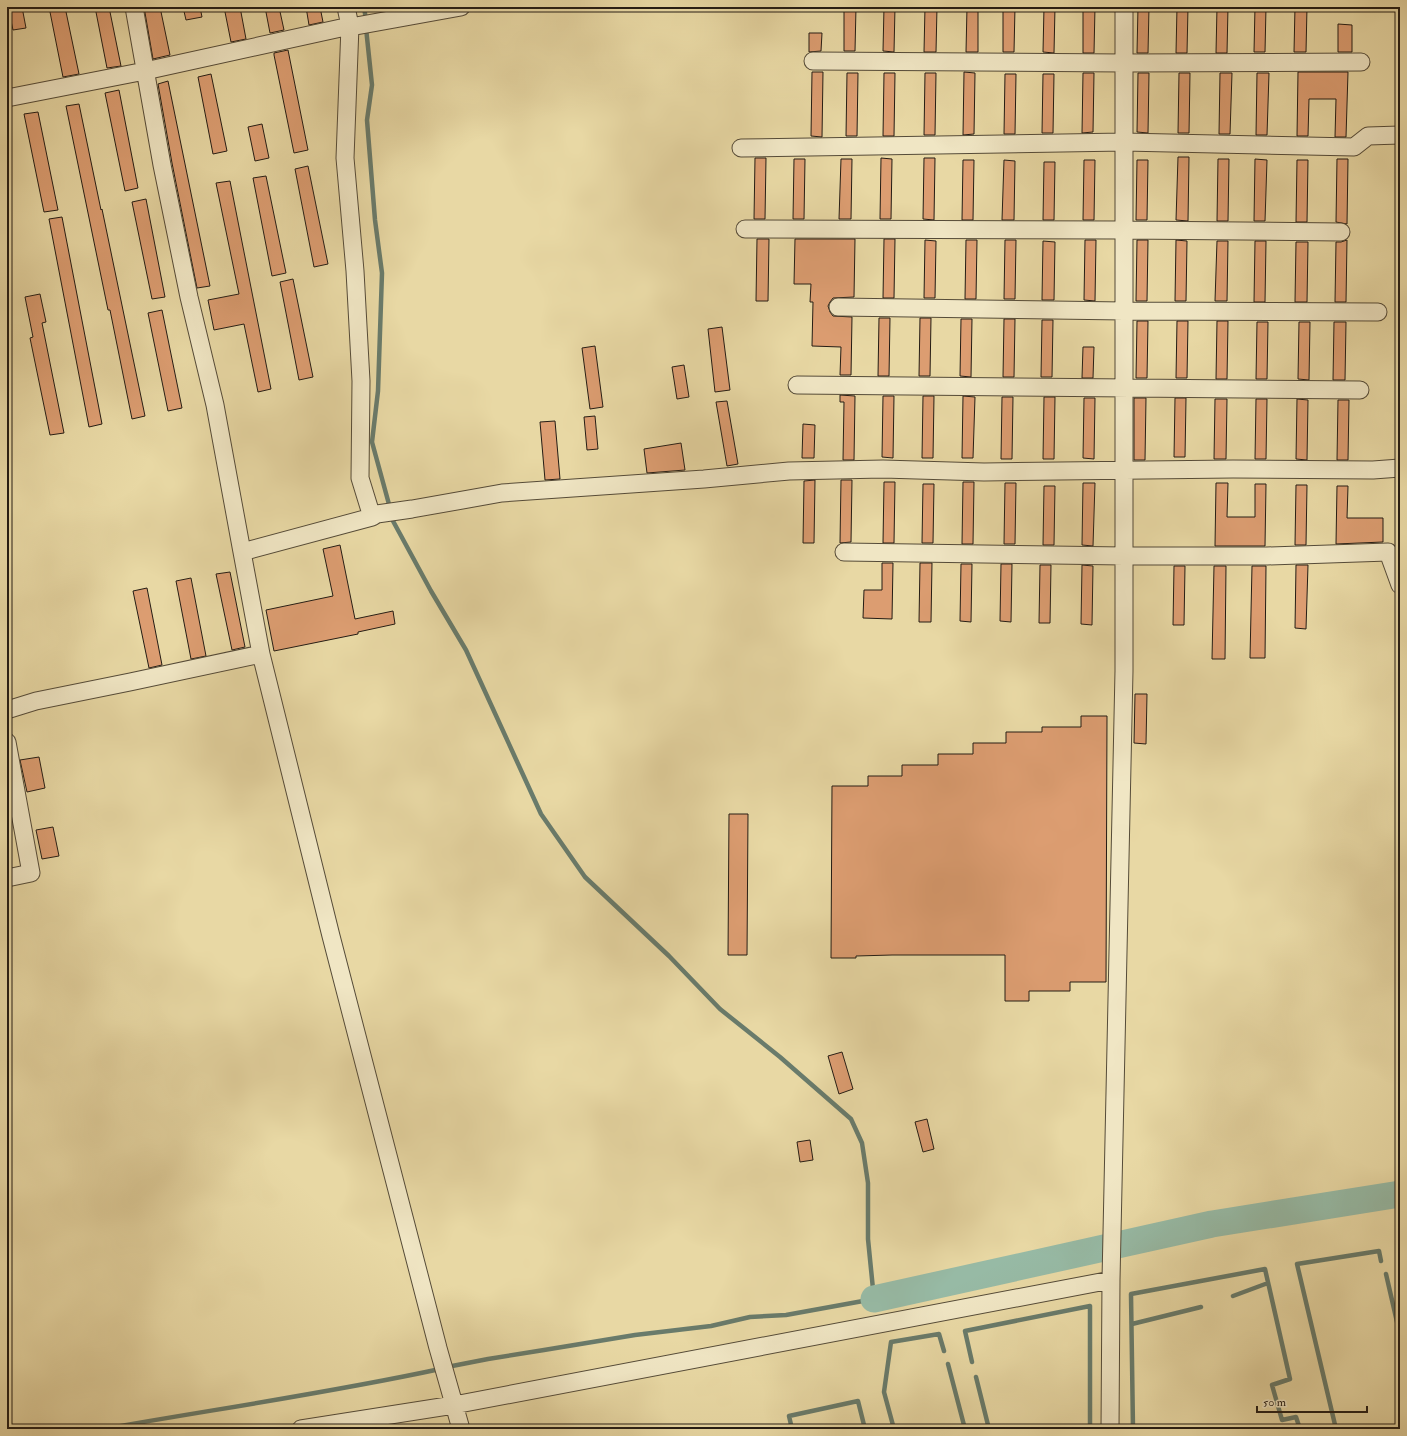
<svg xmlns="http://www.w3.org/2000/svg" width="1407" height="1436" viewBox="0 0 1407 1436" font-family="'IM FELL Double Pica',serif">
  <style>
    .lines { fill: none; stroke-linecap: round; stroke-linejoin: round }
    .stream { stroke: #697b6b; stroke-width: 4.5 }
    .river { stroke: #97baa5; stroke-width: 27 }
    .building { fill: #dc9d71; stroke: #241c14 }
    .minor-casing { stroke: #554b38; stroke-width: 19 }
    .minor { stroke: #f0e6c4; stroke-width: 17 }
  </style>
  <rect width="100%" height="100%" fill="#e8d8a4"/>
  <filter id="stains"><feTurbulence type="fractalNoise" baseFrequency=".005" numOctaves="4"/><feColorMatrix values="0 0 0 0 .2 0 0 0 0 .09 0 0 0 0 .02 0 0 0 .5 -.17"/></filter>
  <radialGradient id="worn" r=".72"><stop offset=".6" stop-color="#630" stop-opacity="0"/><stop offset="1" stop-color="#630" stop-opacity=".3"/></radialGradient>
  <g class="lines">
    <!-- stream -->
    <path class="stream" d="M364 7 366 20
      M366 28 372 85 367 120 375 220 382 273 378 391 372 442 390 508
      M392 515 393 521 431 591 466 650 541 814 585 877 669 956 720 1009 780 1057 851 1119 862 1143 868 1183V1239L874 1299 786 1315 750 1317 711 1326 635 1335 544 1350 488 1359 447 1367
      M1400 1245 1398 1246 1400 1253
      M1386 1274 1400 1335
      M1233 1296 1268 1283
      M1132 1324 1201 1307
      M972 1362 965 1331 1090 1306V1429
      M948 1364 965 1429
      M976 1377 989 1429
      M103 1429C216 1409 329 1393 440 1369
      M792 1429 789 1416 858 1401 865 1429
      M894 1429 884 1392 891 1342 939 1334 944 1351
      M1133 1429 1131 1294 1265 1269 1290 1379 1272 1385 1282 1420 1296 1417 1300 1429
      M1336 1429 1297 1264 1379 1251 1381 1261"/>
    <!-- river -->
    <path class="river" d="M874 1299 1212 1224 1400 1194"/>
  </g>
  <!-- building -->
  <path class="building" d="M8 7H22L26 28 13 30Z
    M49 7H65L79 74 63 77Z
    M95 7H109L121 66 107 68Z
    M144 7H160L170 55 153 59Z
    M183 7H200L202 17 186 20Z
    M224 7H240L246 39 231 42Z
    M265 7H279L284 30 270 33Z
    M306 7H320L323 22 309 25Z
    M844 7H856L855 51H844Z
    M884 7H895L894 52 883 51Z
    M925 7H937L936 52H924Z
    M967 7H978V52H966Z
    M1003 7H1015L1014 52H1003Z
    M1044 7H1055L1054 53 1043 52Z
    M1083 7H1095L1094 53H1083Z
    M1138 7H1149L1148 53H1137Z
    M1177 7H1188L1187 53H1176Z
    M1217 7H1228L1227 53H1216Z
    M1255 7H1266L1265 52H1254Z
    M1295 7H1307L1306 52H1294Z
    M1338 24 1352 25V52H1338Z
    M809 33H822L821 51 809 52Z
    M288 50 308 150 294 153 274 55V53Z
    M812 72H823L822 137 811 136Z
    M964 72 975 73 974 134 963 135Z
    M1298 72H1348L1346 137H1335L1336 99H1309L1308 136H1297Z
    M847 73H858L857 136H846Z
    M884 73H895L894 136H883Z
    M925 73H936L935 135H924Z
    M1083 73H1094L1093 132 1082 133Z
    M1138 73H1149L1148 133 1137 132Z
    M1179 73H1190L1189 133H1178Z
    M1220 73H1232L1230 134H1219Z
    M1257 73H1269L1267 135H1256Z
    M211 74 227 151 213 154 198 77Z
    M1005 74H1016L1015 134H1004Z
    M1043 74H1054L1053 133H1042Z
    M168 81 210 286 197 288 172 163 158 84Z
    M119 90 138 188 125 191 105 93Z
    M79 104 101 210 102 209 145 416 132 419 110 310H108L66 106Z
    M38 112 58 210 44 212 24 114Z
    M262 124 269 158 255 161 248 127Z
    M1178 157H1189L1188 221 1176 220Z
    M755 158H766L765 219H754Z
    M881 158 892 159 891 219H880Z
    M924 158H935L934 220 923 219Z
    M794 159H805L804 219H793Z
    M841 159H852L851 219H839Z
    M1218 159H1229L1228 221H1217Z
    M1255 159 1267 160 1265 221H1254Z
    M1337 159H1348L1347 224 1336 222Z
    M963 160H974L973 220H962Z
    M1004 160 1015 161 1014 220H1002Z
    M1084 160H1095L1094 220H1083Z
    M1137 160H1148L1147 220H1136Z
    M1297 160H1308L1307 222H1296Z
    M1044 162H1055L1054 220H1043Z
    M308 166 328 264 314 267 295 169Z
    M266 176 286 273 272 276 253 178Z
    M230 181 271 389 258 392 244 324 214 330 208 300 239 294 216 183Z
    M146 199 165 297 152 299 132 202Z
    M62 217 102 424 89 427 49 219Z
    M757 239H769L768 301H756Z
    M795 239H855L854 297 833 298 830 302 828 306 830 312 833 316 852 317 851 375H840L841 347 812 346 813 302H810L811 284H794Z
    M884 239H895L894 298H883Z
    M925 240 936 241 935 298H924Z
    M966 240H977L976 299H965Z
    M1005 240H1016L1015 299H1004Z
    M1085 240H1096L1095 301 1084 300Z
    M1137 240H1148L1147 301H1136Z
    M1176 240 1187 241 1186 301H1175Z
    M1347 240 1346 302H1335L1336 242H1341Z
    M1043 241 1055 242 1054 300H1042Z
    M1217 241H1228L1227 301H1215Z
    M1255 241H1266L1265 302H1254Z
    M1296 242H1308L1307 302H1295Z
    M293 279 313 377 299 380 280 282Z
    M40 294 46 322 42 323 64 433 50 435 30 338 33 337 25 297Z
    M162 310 182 408 168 411 148 313Z
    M879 318H890L889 376H878Z
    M920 318H931L930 376H919Z
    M961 319H972L971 377 960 376Z
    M1004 319H1015L1014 377H1003Z
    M1042 320H1053L1052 377H1041Z
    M1137 321H1148L1147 378H1136Z
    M1177 321H1188L1187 378H1176Z
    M1217 321H1228L1227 379H1216Z
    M1257 322H1268L1267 379H1256Z
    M1299 322H1310L1309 380 1298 379Z
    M1334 322H1346L1345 380H1333Z
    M722 327 730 390 715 392 708 329Z
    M595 346 603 407 590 409 582 348Z
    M1083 347H1094L1093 378H1082Z
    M684 365 689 397 677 399 672 367Z
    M840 395 855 396 854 460H843L844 402H840Z
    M883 396H894L893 458 882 457Z
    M923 396H934L933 458H922Z
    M963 396 975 397 973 458H962Z
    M1002 397H1013L1012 459H1001Z
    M1044 397H1055L1054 459H1043Z
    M1084 398H1095L1094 459 1083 458Z
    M1134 398H1146L1145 460H1134Z
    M1175 398H1186L1185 457H1174Z
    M1215 399H1227L1226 459H1214Z
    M1256 399H1267L1266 459H1255Z
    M1297 399 1308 400 1307 460 1296 459Z
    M1338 400H1349L1348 460H1337Z
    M727 401 738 464 727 466 716 402Z
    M595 416 598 449 587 450 584 417Z
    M555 421 560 479 545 480 540 422Z
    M803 424 815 425 814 458H802Z
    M681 443 685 470 647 473 644 449Z
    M815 480 814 543H803L804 481Z
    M841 480H852L851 542 840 543Z
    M884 482H895L894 543H883Z
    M963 482H974L973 544H962Z
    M1005 483H1016L1015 544H1004Z
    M1083 483H1095L1093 546 1082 545Z
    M1216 483H1228L1227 517H1255V484H1266L1265 546H1215Z
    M923 484H934L933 543H922Z
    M1296 485H1307L1306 545H1295Z
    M1044 486H1055L1054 545H1043Z
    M1337 486H1348L1347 518H1383V542L1336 544Z
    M340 545 355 619 393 611 395 624 358 632V634L274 651 266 610 333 596 323 549Z
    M882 563H893L892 619 863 618 864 590H882Z
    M920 563H932L931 622H919Z
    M961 564H972L971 622 960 621Z
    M1001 564H1012L1011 622 1000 621Z
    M1040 565H1051L1050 623H1039Z
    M1082 565 1093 566 1092 625 1081 624Z
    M1296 565H1308L1306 629 1295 628Z
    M1174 566H1185L1184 625H1173Z
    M1214 566H1226L1225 659H1212Z
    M1252 566H1266L1265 658H1250Z
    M230 572 245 647 232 650 216 574Z
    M191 578 206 656 191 659 176 581Z
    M147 588 162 665 149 668 133 591Z
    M1135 694H1147L1146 744 1134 743Z
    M1081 716H1107L1106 982H1070V991H1029V1001H1005V955H892L856 956V958H831L832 786H868V776H902V765H938V754H973V743H1006V732H1042V727H1081Z
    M39 757 45 788 27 792 20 760Z
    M729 814H748L747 955H728Z
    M53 827 59 856 42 859 36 830Z
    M842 1052 853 1089 839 1094 828 1056Z
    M927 1119 934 1149 923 1152 915 1122Z
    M810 1140 813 1160 800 1162 797 1142Z"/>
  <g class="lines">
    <defs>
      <path id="minor" d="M134 7 162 165 189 297 215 405 242 552
        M346 7 350 26H356L461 7
        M813 61 1124 63 1361 62
        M7 98 145 71 350 26 345 158 355 271 361 381 360 478 372 517
        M741 148 1124 142 1354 147 1368 136 1400 135
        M745 229 1124 230 1341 232
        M838 307 1124 311 1378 312
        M797 385 1360 390
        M844 552 1124 556H1267L1388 552 1400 585
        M261 654 331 936 438 1348 461 1429
        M7 710 36 701 130 682 261 654 242 552 372 517 377 514 412 509 502 493 704 479 789 471 883 469 984 472 1233 469 1373 470 1400 468
        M7 742 31 873 7 878
        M301 1429 454 1405 1111 1280
        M1110 1429 1111 1280 1124 671V7"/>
    </defs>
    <!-- minor casing -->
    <use href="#minor" class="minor-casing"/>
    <!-- minor -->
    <use href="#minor" class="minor"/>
  </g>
  <!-- margin -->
  <rect width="1407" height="1436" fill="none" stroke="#e8d8a4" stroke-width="24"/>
  <rect x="8" y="8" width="1391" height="1420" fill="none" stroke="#241c14" stroke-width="2"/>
  <rect x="12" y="12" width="1383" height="1412" fill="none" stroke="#241c14"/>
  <!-- scale -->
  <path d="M1257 1406v6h110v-6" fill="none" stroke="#241c14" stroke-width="2"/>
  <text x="1263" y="1406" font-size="12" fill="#241c14" stroke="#f0e6c4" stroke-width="3" paint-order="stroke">50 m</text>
  <rect width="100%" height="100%" filter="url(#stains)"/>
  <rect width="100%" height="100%" fill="url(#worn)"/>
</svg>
